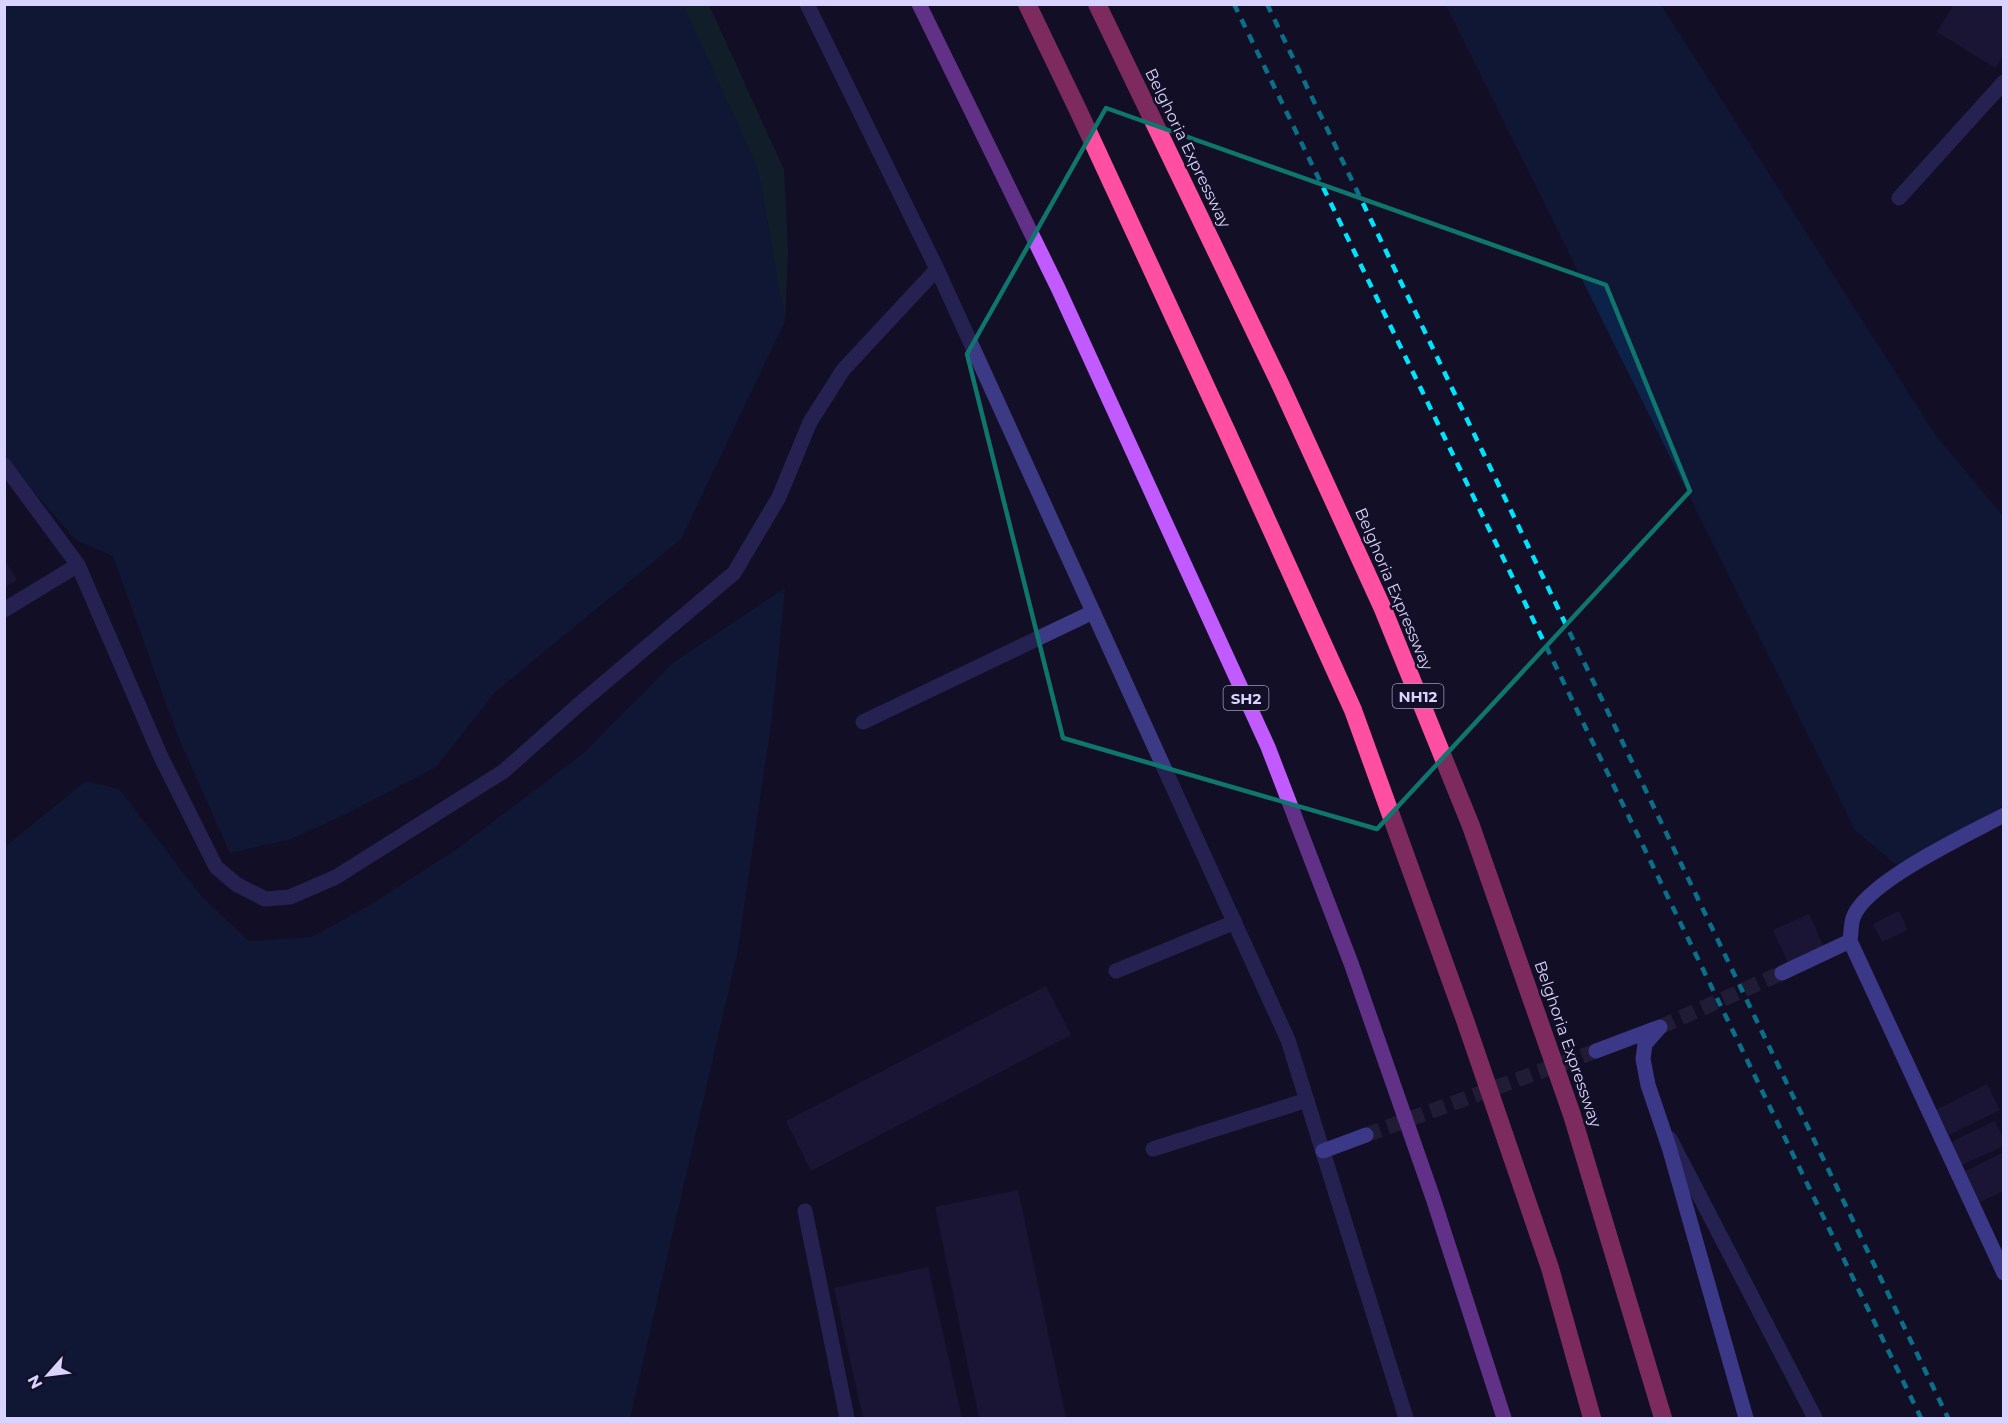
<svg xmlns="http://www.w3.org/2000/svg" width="2008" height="1423" viewBox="0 0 2008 1423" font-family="Montserrat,sans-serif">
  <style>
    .green { fill: #12302f }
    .water { fill: #0c2248 }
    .building { fill: #241b47 }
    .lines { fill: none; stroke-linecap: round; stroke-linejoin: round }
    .secondary-tunnel { stroke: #312d47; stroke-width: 15; stroke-dasharray: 15 8; stroke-linecap: butt }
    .lane { stroke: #3d3a85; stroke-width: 15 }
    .street { stroke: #3d3a85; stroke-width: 15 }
    .secondary { stroke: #6f6bff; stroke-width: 15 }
    .primary { stroke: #c25bff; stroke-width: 15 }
    .highway { stroke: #ff4fa3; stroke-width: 18 }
    .rail { stroke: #00e5ff; stroke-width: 4.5; stroke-dasharray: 9 8; stroke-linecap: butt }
    .marked { fill: none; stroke: #0f766e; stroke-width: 4.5; stroke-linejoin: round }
    .labels { text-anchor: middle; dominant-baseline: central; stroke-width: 5; stroke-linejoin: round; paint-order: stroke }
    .shield { fill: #130f26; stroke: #9e99be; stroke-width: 1.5 }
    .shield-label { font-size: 15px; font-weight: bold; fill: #d9d4ff }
    .street-label { font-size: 16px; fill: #d9d4ff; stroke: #130f26 }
  </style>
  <rect width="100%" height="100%" fill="#130f26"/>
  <!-- green -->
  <path class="green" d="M683 5H709L784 170 788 251 785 321 758 169Z"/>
  <!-- water -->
  <path class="water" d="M4 5H683L758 169 785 321 681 539 495 692 436 767 346 814 291 839 230 853 179 739 113 556 76 540 5 459Z
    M1446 5H1661L1936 436 2003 516V805L1931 855 1899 867 1855 830Z
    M785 588 772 717 737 954 630 1418H5V847L86 781 119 789 201 896 249 941 312 937 372 904 457 849 584 753 674 662Z"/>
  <!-- building -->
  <path class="building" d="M1954 4H2004V55L1995 68 1937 32Z
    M4 559 17 580 4 588Z
    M1899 911 1908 930 1882 942 1873 924Z
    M1809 914 1824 947 1788 963 1773 930Z
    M1046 986 1071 1035 811 1171 786 1121Z
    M1987 1084 2000 1110 1949 1135 1936 1110Z
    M1995 1121 2004 1139V1146L1959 1166 1948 1143Z
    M2004 1152V1191L1978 1203 1963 1172Z
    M1018 1190 1066 1418H979L935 1207Z
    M928 1267 962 1418H863L834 1288Z"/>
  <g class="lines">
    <!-- secondary-tunnel -->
    <path class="secondary-tunnel" d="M1660 1027 1782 973
      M1366 1135 1596 1051"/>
    <!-- lane -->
    <path class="lane" d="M1899 198 2004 82
      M863 722 1093 612
      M1116 971 1235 922
      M1153 1149 1307 1100"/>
    <!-- street -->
    <path class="street" d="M807 4 937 269 1288 1040 1406 1418
      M4 465 78 565
      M4 610 78 565 161 757 216 867 236 884 265 899 290 897 336 877 504 771 577 706 734 573 779 497 810 422 843 370 937 269
      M1670 1139 1815 1418
      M805 1211 847 1418"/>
    <!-- secondary -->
    <path class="secondary" d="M2004 815C1969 834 1865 882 1853 918 1851 924 1851 934 1850 941L2004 1273
      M1782 973 1850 941
      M1660 1027 1645 1044 1643 1059 1648 1085 1669 1147 1746 1418
      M1596 1051 1657 1028
      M1323 1151 1366 1135"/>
    <!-- primary -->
    <path class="primary" d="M919 4 1058 288 1268 747 1351 963 1433 1198 1504 1418"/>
    <!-- highway -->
    <path class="highway" d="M1027 4 1078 110 1227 432 1353 710 1465 1020 1550 1268 1592 1418
      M1097 4 1281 386 1383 609 1471 826 1572 1115 1663 1418"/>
    <!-- rail -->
    <path class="rail" d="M1234 4 1921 1418
      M1267 4 1948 1418"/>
  </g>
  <!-- marked area -->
  <path d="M0 0H2008V1423H0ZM1106 108 1606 285 1690 491 1377 829 1063 738 967 354Z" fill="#130f26" fill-opacity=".55" fill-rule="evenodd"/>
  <path class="marked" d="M1106 108 1606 285 1690 491 1377 829 1063 738 967 354Z"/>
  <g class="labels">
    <!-- shield labels -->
    <g class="shield">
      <rect x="1392.5" y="684" width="51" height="24" rx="4.5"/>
      <rect x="1223.5" y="686" width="45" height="24" rx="4.5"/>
    </g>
    <g class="shield-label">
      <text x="1418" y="696">NH12</text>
      <text x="1246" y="698">SH2</text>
    </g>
    <!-- street labels -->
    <g class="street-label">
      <text transform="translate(1188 148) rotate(64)">Belghoria Expressway</text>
      <text transform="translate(1394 589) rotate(67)">Belghoria Expressway</text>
      <text transform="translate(1568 1044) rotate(71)">Belghoria Expressway</text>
    </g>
  </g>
  <!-- border -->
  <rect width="2008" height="1423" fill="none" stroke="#d9d4ff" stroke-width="12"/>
  <!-- north arrow -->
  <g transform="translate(48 1375) rotate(242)" stroke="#130f26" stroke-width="4.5" paint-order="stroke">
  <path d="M0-4.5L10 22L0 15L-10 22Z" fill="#d9d4ff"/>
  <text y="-9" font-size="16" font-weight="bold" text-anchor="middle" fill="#d9d4ff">N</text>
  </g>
</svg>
